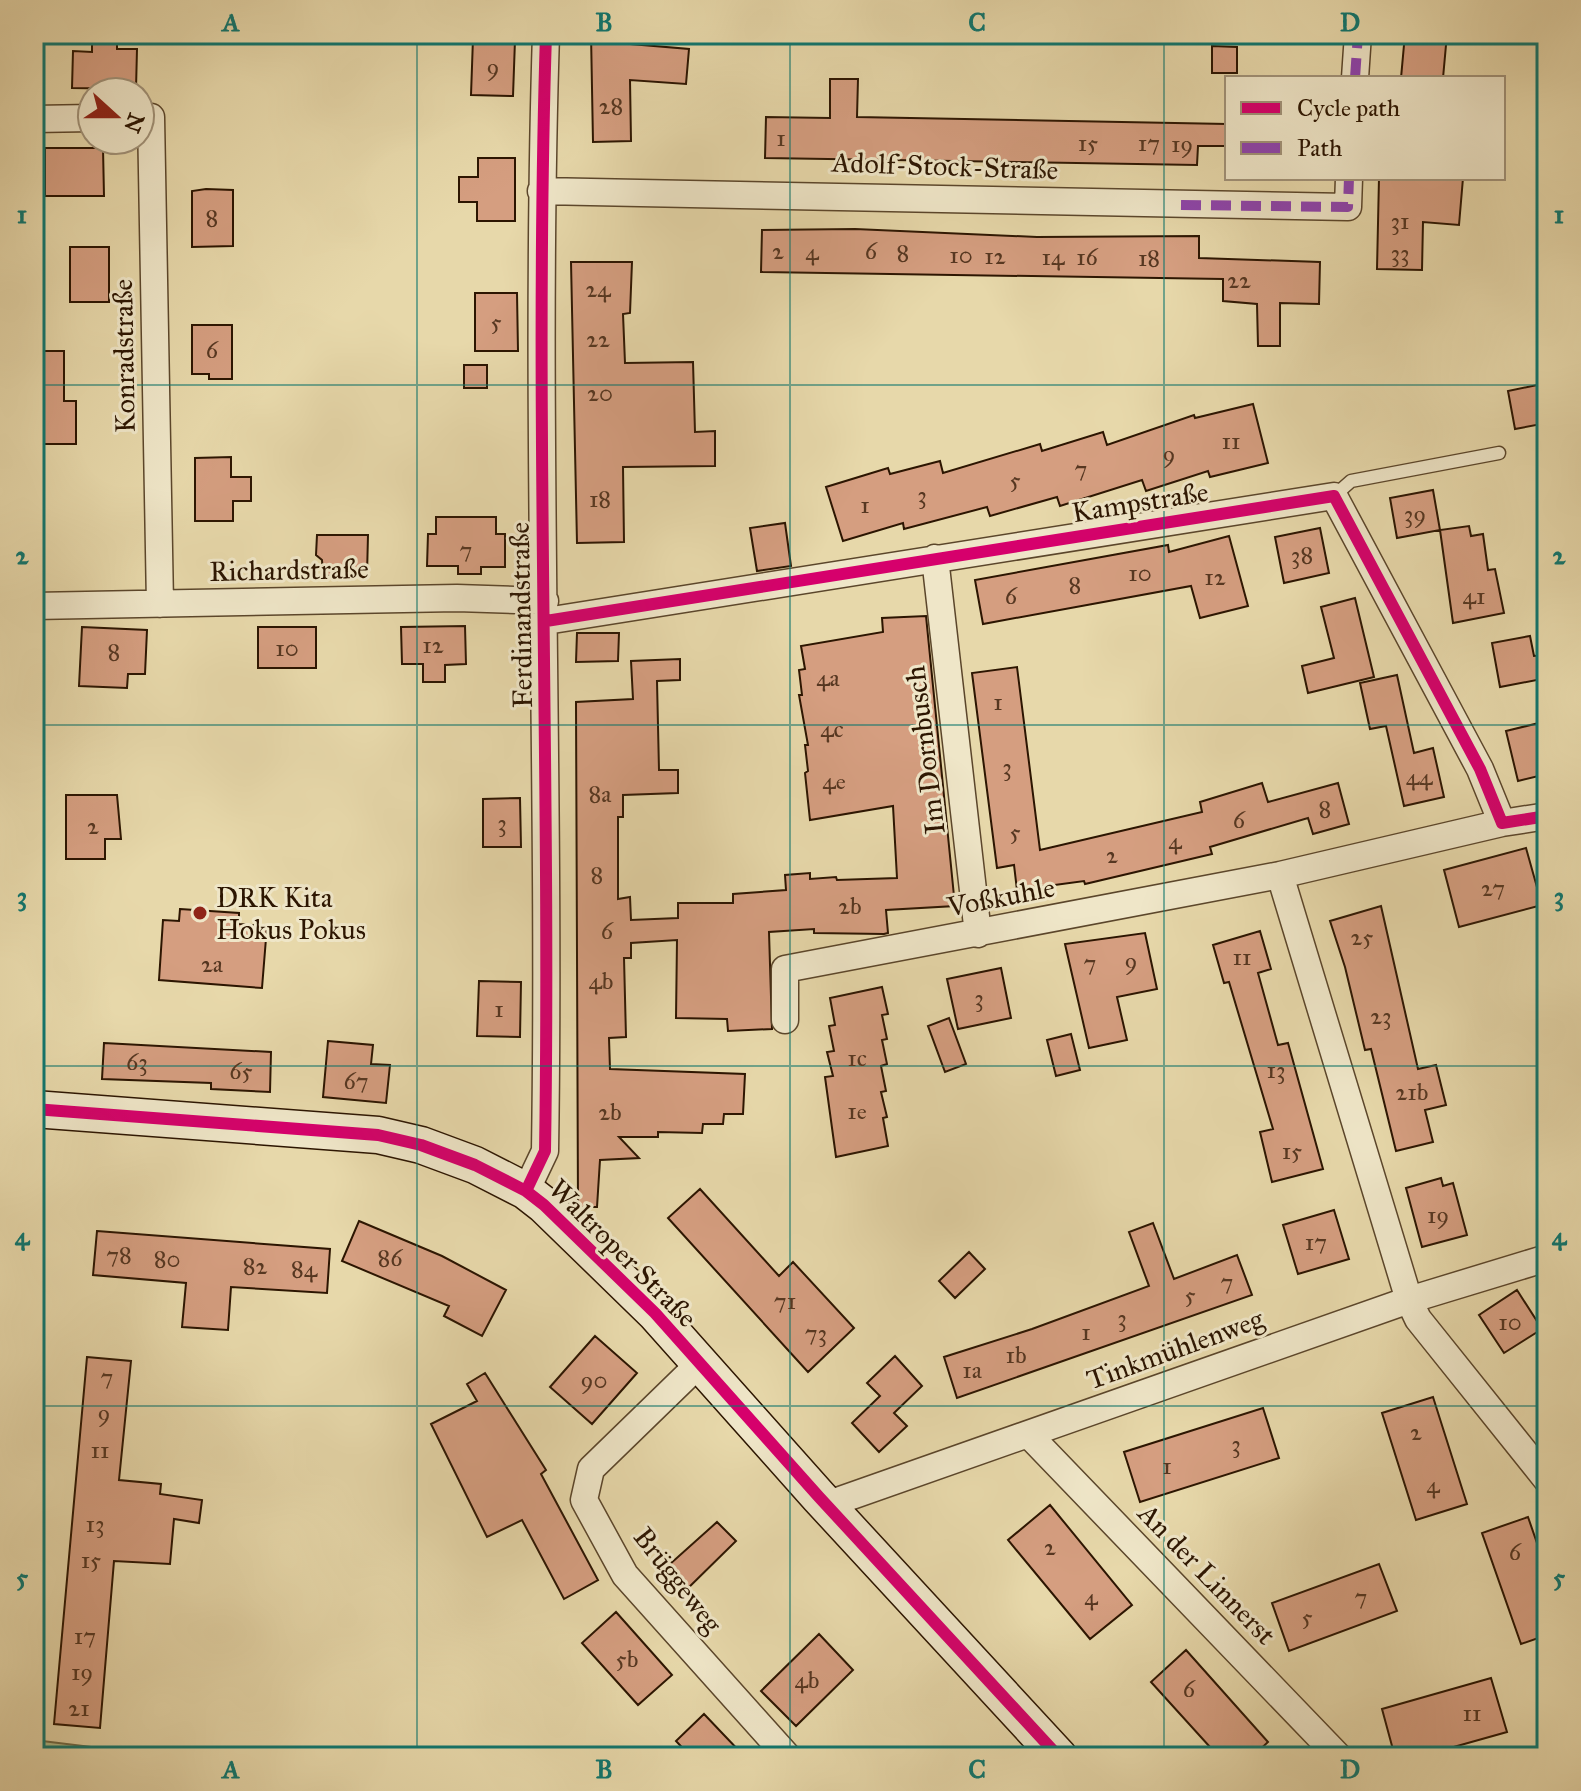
<svg xmlns="http://www.w3.org/2000/svg" width="1581" height="1791" viewBox="0 0 1581 1791" font-family="'IM FELL Great Primer',serif">
  <style>
    .green { fill: #b3bf8a; stroke: #706a46; stroke-width: 2 }
    .building { fill: #d59e80; stroke: #2c1501; stroke-width: 2 }
    .lines { fill: none; stroke-linecap: round; stroke-linejoin: round }
    .lane-casing { stroke: #5b462b; stroke-width: 15 }
    .street-casing { stroke: #5b462b; stroke-width: 29 }
    .secondary-casing { stroke: #2c1501; stroke-width: 39 }
    .lane { stroke: #efe6c8; stroke-width: 12 }
    .street { stroke: #efe6c8; stroke-width: 26 }
    .secondary { stroke: #efe6c8; stroke-width: 36 }
    .quiet { stroke: #8e44ad; stroke-width: 10; stroke-dasharray: 20 10; stroke-linecap: butt }
    .cycleway-casing { stroke: #efe6c8; stroke-width: 17 }
    .cycleway { stroke: #d6006c; stroke-width: 12 }
    .grid { fill: none; stroke: #0f766e; stroke-width: 2; stroke-opacity: 0.55 }
    .poi-dot { fill: #8f2418; stroke: #efe6c8; stroke-width: 3 }
    .labels { text-anchor: middle; dominant-baseline: central; stroke-width: 6; stroke-linejoin: round; paint-order: stroke }
    .number-label { font-size: 24px; fill: #563721 }
    .street-label { font-size: 28px; fill: #2c1501; stroke: #efe6c8 }
    .poi-label { font-size: 28px; fill: #2c1501; stroke: #efe6c8; text-anchor: start }
    .neatline { fill: none; stroke: #0f766e; stroke-width: 3 }
    .grid-label { font-size: 26px; text-anchor: middle; font-weight: bold; fill: #0f766e }
  </style>
  <rect width="100%" height="100%" fill="#e7d8aa"/>
  <filter id="stains"><feTurbulence type="fractalNoise" baseFrequency=".0025" numOctaves="4"/><feColorMatrix values="0 0 0 0 .2 0 0 0 0 .09 0 0 0 0 .02 0 0 0 .5 -.17"/></filter>
  <radialGradient id="worn" r=".72"><stop offset=".6" stop-color="#630" stop-opacity="0"/><stop offset="1" stop-color="#630" stop-opacity=".3"/></radialGradient>
  <!-- green -->
  <path class="green" d="M34 1740 173 1757H34Z"/>
  <!-- building -->
  <path class="building" d="M92 34 117 35V49H137L136 89 72 88 73 51 92 52Z
    M591 34H632L631 44 689 49 686 84 630 80 631 141 593 142Z
    M1405 34H1447L1443 78H1401Z
    M473 38 515 40 513 96 471 95Z
    M1212 46 1237 47V73H1212Z
    M830 79H858L857 117 1227 124V146H1198L1197 165 765 158 766 117 830 118Z
    M45 148H103L104 196H45Z
    M478 158H515V221H477V202H459V177H478Z
    M1379 178H1463L1459 225 1423 222 1422 270 1377 269Z
    M206 189 233 190V246L192 247V191Z
    M855 229 1037 237 1199 236V258L1320 262 1319 304 1280 303V346H1258L1257 304 1223 301V279L761 272 762 230Z
    M70 247H109V302H70Z
    M571 262H632L630 313 623 314 625 363 693 362 695 432 715 431V466L623 467 624 542 577 543Z
    M475 293H517L518 351H475Z
    M192 325H232V379H209V374H192Z
    M34 351H64V401H76V444H34Z
    M464 365H487V388H464Z
    M1547 383V423L1515 429 1508 391Z
    M1253 404 1268 463 1210 477 1208 471 1146 491 1142 480 1060 506 1057 497 990 516 987 507 904 529 903 523 843 541 826 487 888 468 890 474 940 461 943 473 1040 444 1042 451 1103 432 1107 445 1194 415 1195 418Z
    M231 457V477H251V501H233V521H195V458Z
    M1433 490 1440 530 1397 538 1390 498Z
    M436 517H496V534H505V567H481V574H458V566H427L428 534H436Z
    M785 523 791 566 757 571 750 528Z
    M1469 526 1471 536 1483 534 1488 570 1495 569 1504 613 1453 623 1440 530Z
    M1320 528 1329 573 1284 583 1275 537Z
    M317 535H368L367 575 323 576 322 560 316 555Z
    M1229 536 1248 606 1200 618 1191 586 983 624 975 580 1168 545 1169 552Z
    M1355 598 1374 677 1308 693 1302 666 1334 658 1321 607Z
    M926 616 955 906 886 910 888 933 884 934 814 933V929L769 932 772 1029 728 1031 727 1019 676 1018 677 940 631 943V958H624L626 1037 609 1038 610 1069 745 1074 743 1114H724L723 1124H703L702 1133 658 1132V1137H619L639 1158 600 1160 597 1207H578L576 702 633 699 631 661 680 659V680L657 681 659 770H678V793L623 795V817H618V899L630 897 631 920 678 918V903H733V894L786 890 785 875 810 873V879L836 877 837 880 897 878 893 806 810 820 805 773 808 771 805 745H808L799 695H802L799 670 805 669 801 646 883 632 882 618Z
    M465 626 466 664 445 665V682H423V664H402L401 627Z
    M82 627 147 630 145 674H128L127 688 79 686Z
    M258 627H316V668H258Z
    M577 633H619L618 661 576 662Z
    M1530 636 1534 656 1544 655 1547 678 1500 687 1492 643Z
    M1017 667 1040 850 1202 812 1200 802 1262 783 1268 802 1338 783 1349 824 1313 834 1308 818 1210 847 1212 854 1085 884 1084 881 1017 890 1014 865 997 868 972 673Z
    M1397 675 1414 753 1433 748 1444 797 1404 806 1386 726 1370 729 1360 683Z
    M1547 721V774L1518 781 1506 731Z
    M66 795H117L121 839H105V859H66Z
    M520 798 521 847H483V799Z
    M1526 848 1542 905 1459 927 1444 870Z
    M1381 906 1418 1069 1436 1065 1446 1105 1425 1110 1433 1142 1396 1151 1371 1049 1365 1050 1345 967 1330 921Z
    M180 909 239 913V924L267 926 262 988 159 980 163 920 179 921Z
    M1260 931 1271 969 1258 973 1278 1045 1288 1043 1323 1169 1272 1182 1260 1132 1273 1129 1229 982 1224 983 1213 945Z
    M1145 933 1157 989 1117 997 1127 1040 1089 1048 1065 944Z
    M1001 968 1011 1018 958 1029 947 979Z
    M479 981 521 982 520 1037 477 1036Z
    M882 987 888 1014 882 1015 887 1039 882 1040 887 1064 881 1066 886 1091 881 1092 887 1117 883 1118 888 1146 836 1157 825 1077 833 1076 827 1052 834 1051 829 1026 835 1025 830 998Z
    M949 1018 966 1064 945 1072 928 1026Z
    M1071 1034 1080 1070 1056 1076 1047 1040Z
    M328 1041 373 1045 371 1064 390 1065 386 1103 323 1097Z
    M104 1043 271 1052 270 1092 211 1089V1083L102 1079Z
    M1441 1178 1443 1186 1453 1183 1467 1235 1422 1247 1406 1188Z
    M700 1189 779 1276 793 1262 854 1328 808 1372 668 1218Z
    M1334 1210 1349 1259 1298 1274 1283 1225Z
    M359 1221 442 1256 506 1290 482 1336 444 1316 449 1306 342 1261Z
    M1153 1223 1174 1279 1237 1255 1252 1295 957 1398 944 1357 1032 1329 1149 1286 1129 1232Z
    M97 1231 330 1249 327 1293 231 1287 228 1330 182 1327 186 1283 93 1275Z
    M969 1252 985 1269 955 1298 939 1281Z
    M1517 1290 1542 1329 1504 1353 1479 1315Z
    M595 1336 637 1373 592 1424 550 1387Z
    M895 1356 922 1386 894 1413 907 1426 879 1452 852 1423 880 1396 867 1383Z
    M87 1357 131 1361 119 1480 161 1484 160 1494 202 1500 199 1523 174 1519 170 1564 114 1561 100 1728 54 1724Z
    M485 1373 546 1470 541 1474 598 1580 564 1599 522 1520 487 1537 431 1424 477 1401 467 1384Z
    M1433 1397 1467 1504 1416 1520 1382 1413Z
    M1263 1408 1279 1458 1140 1502 1124 1452Z
    M1050 1505 1132 1605 1090 1639 1008 1540Z
    M1528 1517 1547 1572V1635L1521 1644 1482 1533Z
    M717 1522 736 1541 681 1595 660 1573Z
    M1379 1564 1397 1611 1289 1651 1272 1603Z
    M616 1612 672 1675 638 1705 582 1643Z
    M819 1634 853 1670 796 1726 761 1691Z
    M1186 1650 1268 1742 1252 1757H1219L1151 1682Z
    M1491 1678 1507 1732 1418 1757H1395L1382 1709Z
    M704 1714 723 1734 745 1757H691L676 1741Z"/>
  <g class="lines">
    <defs>
      <path id="lane" d="M1334 496 1351 481 1499 453"/>
      <path id="street" d="M1355 78 1358 34
        M140 117H151L160 604
        M34 119 92 118
        M541 191 1348 207 1349 178
        M935 558 978 934
        M34 606 457 598 545 601
        M546 621 1334 496 1480 769 1502 823 1547 816
        M1280 875 1409 1300 1418 1319 1547 1480
        M785 1020V969L1280 875 1502 823
        M526 1191 545 1151C551 779 534 406 546 34
        M698 1365 591 1469 584 1500 625 1575 788 1757
        M1029 1435 1339 1757
        M826 1505 1409 1300 1547 1258"/>
      <path id="secondary" d="M34 1109 378 1135 421 1145 475 1165 526 1191 544 1205 655 1313 819 1497 1059 1757"/>
    </defs>
    <!-- lane casing -->
    <use href="#lane" class="lane-casing"/>
    <!-- street casing -->
    <use href="#street" class="street-casing"/>
    <!-- secondary casing -->
    <use href="#secondary" class="secondary-casing"/>
    <!-- lane -->
    <use href="#lane" class="lane"/>
    <!-- street -->
    <use href="#street" class="street"/>
    <!-- secondary -->
    <use href="#secondary" class="secondary"/>
    <!-- quiet -->
    <path class="quiet" d="M1355 78 1358 34
      M1181 205 1348 207 1349 178"/>
    <defs>
      <path id="cycleway" d="M546 621 1334 496 1480 769 1502 823 1547 816
        M34 1109 378 1135 421 1145 475 1165 526 1191 544 1205 655 1313 819 1497 1059 1757
        M526 1191 545 1151C551 779 534 406 546 34"/>
    </defs>
    <!-- cycleway casing -->
    <use href="#cycleway" class="cycleway-casing"/>
    <!-- cycleway -->
    <use href="#cycleway" class="cycleway"/>
  </g>
  <!-- grid -->
  <path class="grid" d="M417 34V1757M790 34V1757M1164 34V1757M34 385H1547M34 725H1547M34 1066H1547M34 1406H1547"/>
  <!-- markers -->
  <circle class="poi-dot" cx="200" cy="913" r="8"/>
  <g class="labels">
    <!-- number labels -->
    <g class="number-label">
      <text x="493" y="67">9</text>
      <text x="611" y="106">28</text>
      <text x="781" y="138">1</text>
      <text x="1088" y="143">15</text>
      <text x="1149" y="143">17</text>
      <text x="1182" y="144">19</text>
      <text x="212" y="218">8</text>
      <text x="1400" y="221">31</text>
      <text x="778" y="251">2</text>
      <text x="871" y="251">6</text>
      <text x="812" y="252">4</text>
      <text x="903" y="253">8</text>
      <text x="1400" y="253">33</text>
      <text x="961" y="255">10</text>
      <text x="995" y="256">12</text>
      <text x="1053" y="257">14</text>
      <text x="1087" y="257">16</text>
      <text x="1149" y="258">18</text>
      <text x="1239" y="280">22</text>
      <text x="598" y="289">24</text>
      <text x="496" y="322">5</text>
      <text x="598" y="339">22</text>
      <text x="212" y="350">6</text>
      <text x="600" y="393">20</text>
      <text x="1231" y="441">11</text>
      <text x="1169" y="454">9</text>
      <text x="1081" y="469">7</text>
      <text x="1015" y="480">5</text>
      <text x="922" y="495">3</text>
      <text x="600" y="499">18</text>
      <text x="865" y="505">1</text>
      <text x="1415" y="514">39</text>
      <text x="466" y="550">7</text>
      <text x="1302" y="555">38</text>
      <text x="1140" y="573">10</text>
      <text x="1215" y="577">12</text>
      <text x="1075" y="585">8</text>
      <text x="1011" y="596">6</text>
      <text x="1474" y="596">41</text>
      <text x="433" y="645">12</text>
      <text x="287" y="648">10</text>
      <text x="114" y="652">8</text>
      <text x="828" y="678">4a</text>
      <text x="998" y="702">1</text>
      <text x="832" y="729">4c</text>
      <text x="1007" y="767">3</text>
      <text x="1419" y="777">44</text>
      <text x="834" y="781">4e</text>
      <text x="600" y="794">8a</text>
      <text x="1325" y="809">8</text>
      <text x="1239" y="820">6</text>
      <text x="502" y="823">3</text>
      <text x="93" y="826">2</text>
      <text x="1015" y="832">5</text>
      <text x="1175" y="841">4</text>
      <text x="1112" y="855">2</text>
      <text x="597" y="875">8</text>
      <text x="1493" y="888">27</text>
      <text x="850" y="906">2b</text>
      <text x="607" y="931">6</text>
      <text x="1362" y="937">25</text>
      <text x="1242" y="957">11</text>
      <text x="1131" y="961">9</text>
      <text x="1090" y="963">7</text>
      <text x="212" y="964">2a</text>
      <text x="601" y="981">4b</text>
      <text x="979" y="998">3</text>
      <text x="499" y="1009">1</text>
      <text x="1381" y="1016">23</text>
      <text x="857" y="1058">1c</text>
      <text x="137" y="1062">63</text>
      <text x="1276" y="1070">13</text>
      <text x="241" y="1071">65</text>
      <text x="356" y="1081">67</text>
      <text x="1412" y="1092">21b</text>
      <text x="857" y="1111">1e</text>
      <text x="610" y="1112">2b</text>
      <text x="1292" y="1151">15</text>
      <text x="1438" y="1215">19</text>
      <text x="1316" y="1242">17</text>
      <text x="119" y="1255">78</text>
      <text x="390" y="1258">86</text>
      <text x="167" y="1259">80</text>
      <text x="255" y="1266">82</text>
      <text x="304" y="1269">84</text>
      <text x="1227" y="1282">7</text>
      <text x="1190" y="1295">5</text>
      <text x="785" y="1301">71</text>
      <text x="1122" y="1318">3</text>
      <text x="1510" y="1322">10</text>
      <text x="1086" y="1332">1</text>
      <text x="816" y="1333">73</text>
      <text x="1016" y="1355">1b</text>
      <text x="972" y="1370">1a</text>
      <text x="107" y="1377">7</text>
      <text x="594" y="1380">90</text>
      <text x="104" y="1413">9</text>
      <text x="1416" y="1432">2</text>
      <text x="1236" y="1444">3</text>
      <text x="100" y="1450">11</text>
      <text x="1167" y="1466">1</text>
      <text x="1433" y="1485">4</text>
      <text x="95" y="1524">13</text>
      <text x="1050" y="1547">2</text>
      <text x="1515" y="1552">6</text>
      <text x="91" y="1560">15</text>
      <text x="1091" y="1597">4</text>
      <text x="1361" y="1597">7</text>
      <text x="1307" y="1617">5</text>
      <text x="85" y="1636">17</text>
      <text x="627" y="1659">5b</text>
      <text x="82" y="1672">19</text>
      <text x="807" y="1680">4b</text>
      <text x="1189" y="1689">6</text>
      <text x="79" y="1708">21</text>
      <text x="1472" y="1713">11</text>
    </g>
    <!-- street labels -->
    <g class="street-label">
      <text transform="translate(945 166) rotate(2)">Adolf-Stock-Straße</text>
      <text transform="translate(124 356) rotate(-91)">Konradstraße</text>
      <text transform="translate(1140 502) rotate(-9)">Kampstraße</text>
      <text transform="translate(289 570) rotate(-1)">Richardstraße</text>
      <text transform="translate(521 615) rotate(-91)">Ferdinandstraße</text>
      <text transform="translate(925 750) rotate(-97)">Im Dornbusch</text>
      <text transform="translate(1001 897) rotate(-11)">Voßkuhle</text>
      <text transform="translate(623 1253) rotate(45)">Waltroper Straße</text>
      <text transform="translate(1175 1349) rotate(-20)">Tinkmühlenweg</text>
      <text transform="translate(1207 1574) rotate(46)">An der Linnerst</text>
      <text transform="translate(678 1580) rotate(52)">Brüggeweg</text>
    </g>
    <!-- poi labels -->
    <g class="poi-label">
      <text x="216" y="897">DRK Kita<tspan x="216" dy="32">Hokus Pokus</tspan></text>
    </g>
  </g>
  <!-- margin -->
  <rect width="1581" height="1791" fill="none" stroke="#e7d8aa" stroke-width="88"/>
  <!-- legend -->
  <rect x="1225" y="76" width="280" height="104" fill="#efe6c8" stroke="#a19278" stroke-width="2"/>
  <rect x="1241" y="102" width="40" height="12" fill="#d6006c" stroke="#a19278" stroke-width="2"/>
  <text x="1297" y="116" font-size="24" fill="#2c1501">Cycle path</text>
  <rect x="1241" y="142" width="40" height="12" fill="#8e44ad" stroke="#a19278" stroke-width="2"/>
  <text x="1297" y="156" font-size="24" fill="#2c1501">Path</text>
  <!-- north arrow -->
  <g transform="translate(116 116) rotate(111)"><circle r="38" fill="#efe6c8" stroke="#a19278" stroke-width="2"/>
  <path d="M0-6L14 30L0 20L-14 30Z" fill="#8f2418"/>
  <text y="-12" font-size="22" font-weight="bold" text-anchor="middle" fill="#2c1501">N</text>
  </g>
  <rect x="44" y="44" width="1493" height="1703" class="neatline"/>
  <g class="grid-label">
    <text x="231" y="31">A</text>
    <text x="604" y="31">B</text>
    <text x="977" y="31">C</text>
    <text x="1350" y="31">D</text>
    <text x="22" y="223">1</text>
    <text x="1559" y="223">1</text>
    <text x="22" y="564">2</text>
    <text x="1559" y="564">2</text>
    <text x="22" y="905">3</text>
    <text x="1559" y="905">3</text>
    <text x="22" y="1245">4</text>
    <text x="1559" y="1245">4</text>
    <text x="22" y="1586">5</text>
    <text x="1559" y="1586">5</text>
    <text x="231" y="1778">A</text>
    <text x="604" y="1778">B</text>
    <text x="977" y="1778">C</text>
    <text x="1350" y="1778">D</text>
  </g>
  <rect width="100%" height="100%" filter="url(#stains)"/>
  <rect width="100%" height="100%" fill="url(#worn)"/>
</svg>
